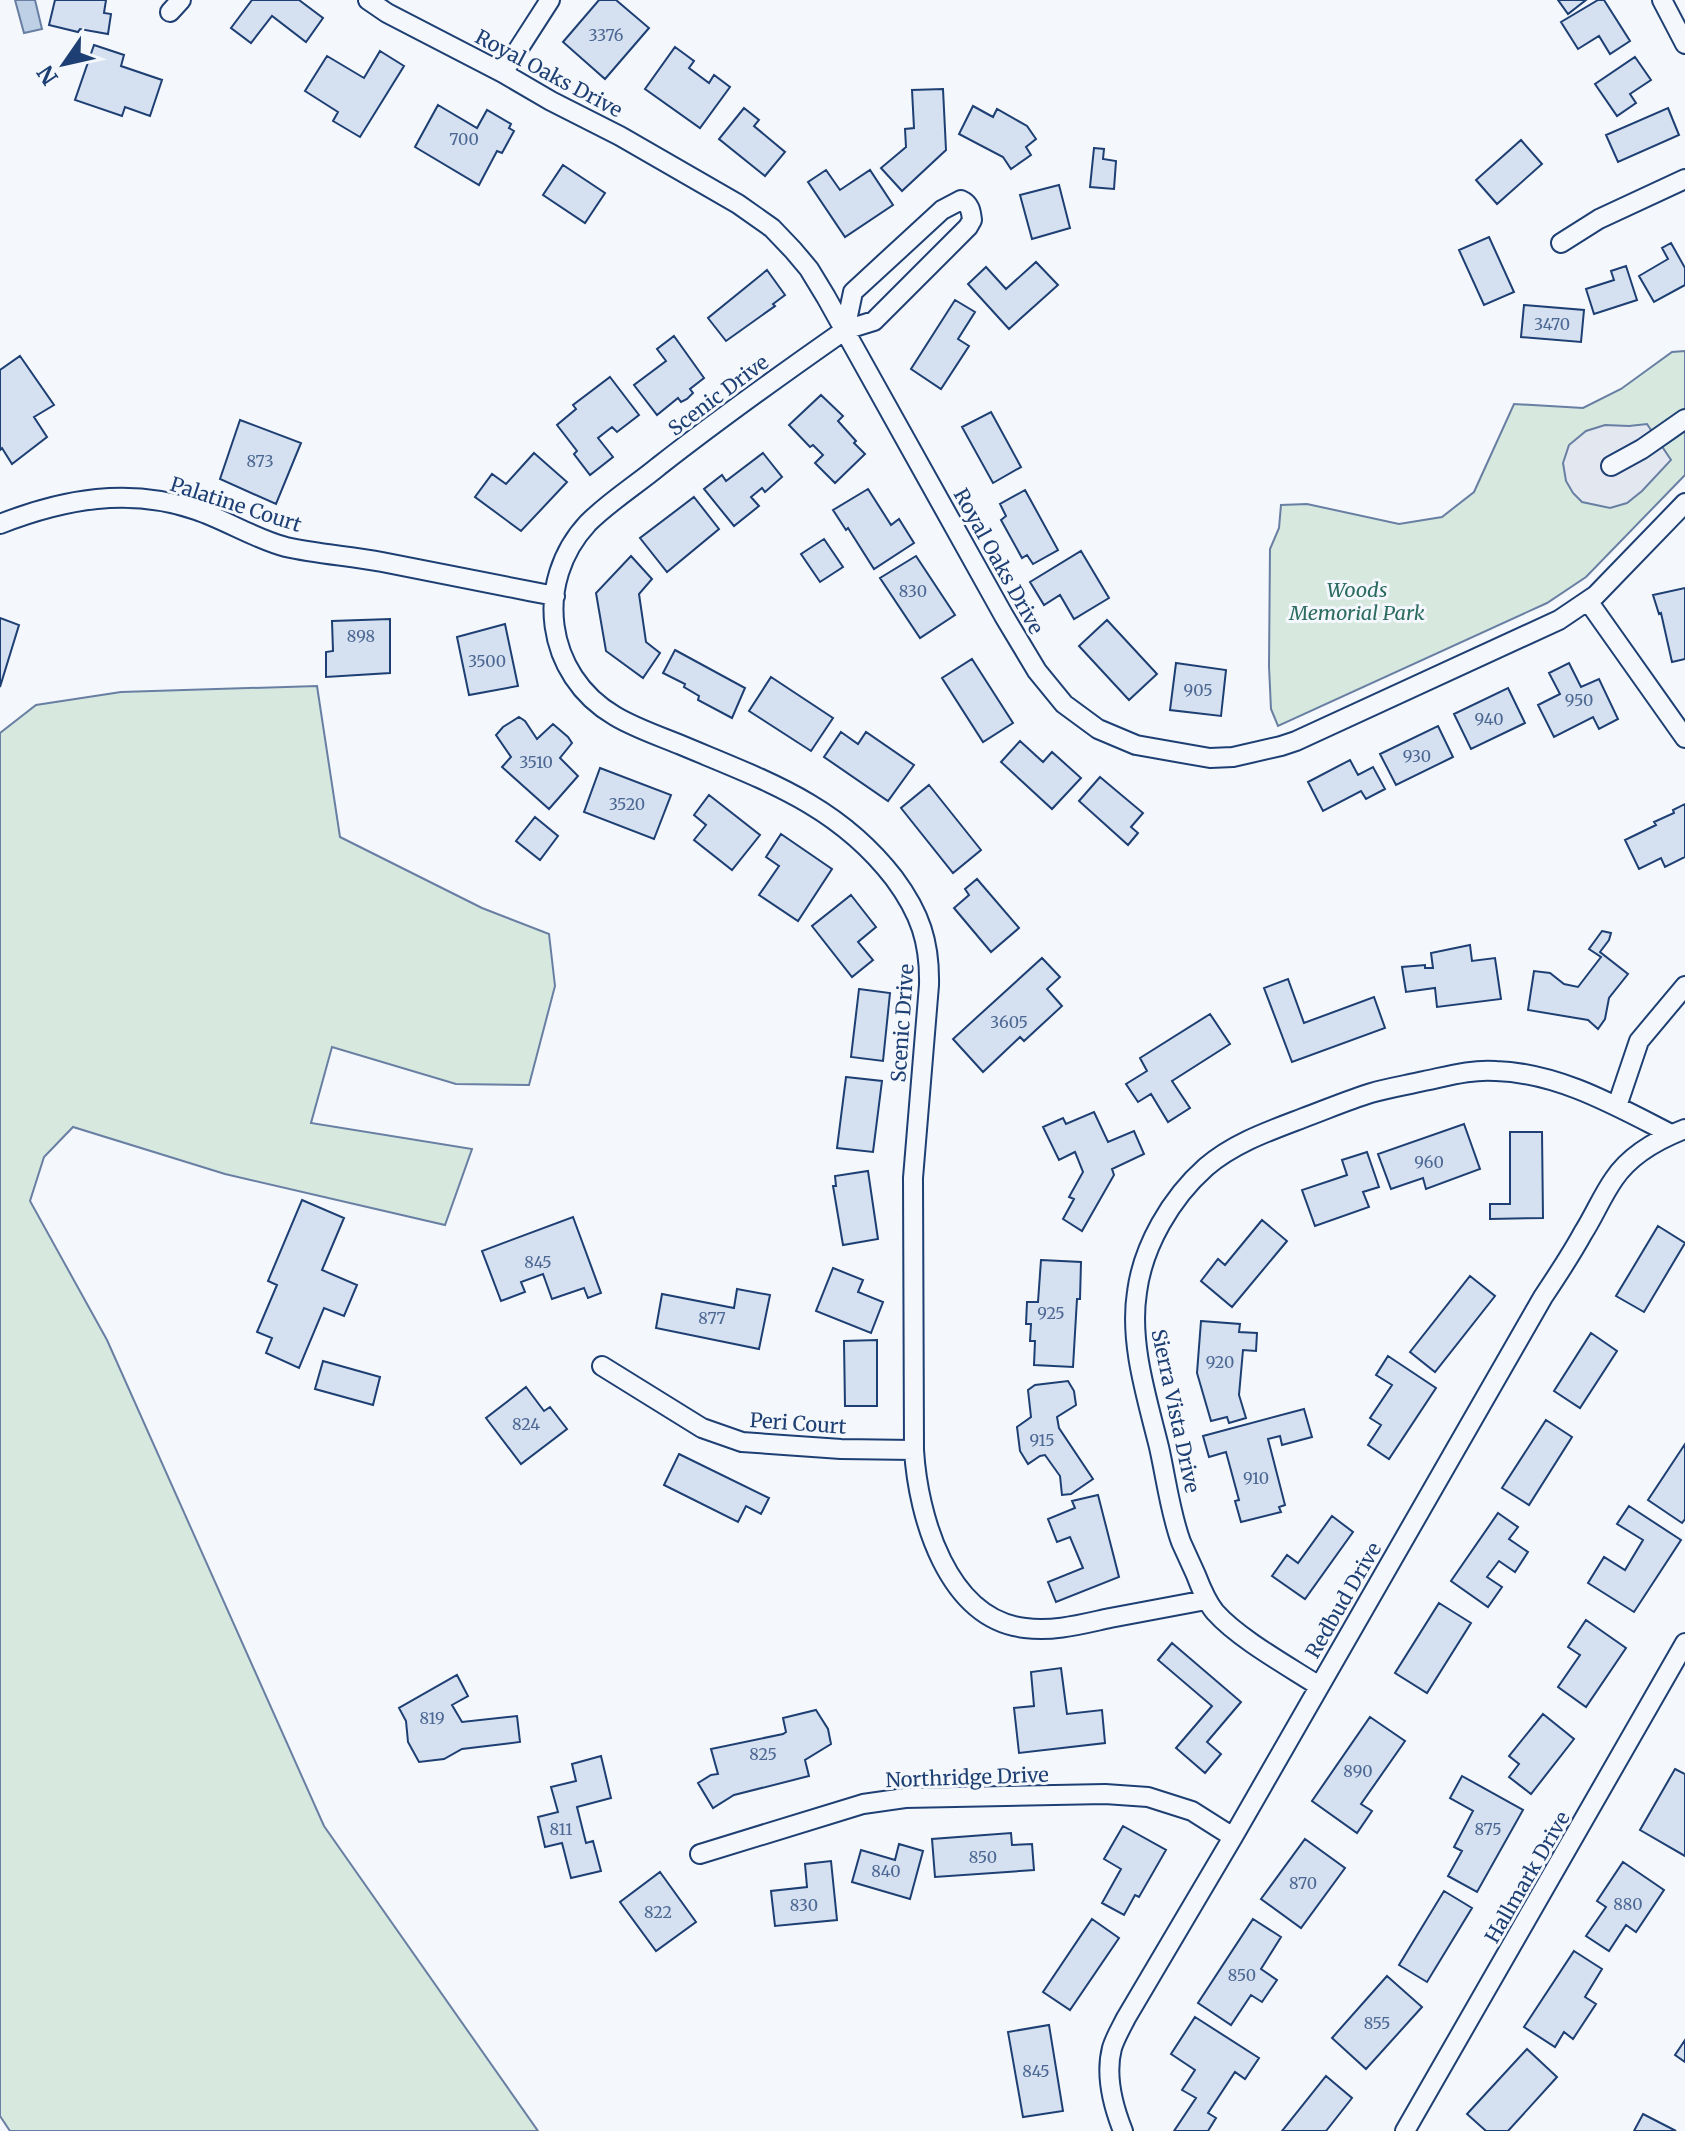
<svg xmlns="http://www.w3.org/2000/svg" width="1685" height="2131" viewBox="0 0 1685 2131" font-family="Merriweather,serif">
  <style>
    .green { fill: #d7e8df; stroke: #687fa3; stroke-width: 2 }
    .parking { fill: #e3e8f0; stroke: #687fa3; stroke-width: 2 }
    .water { fill: #bed0e5; stroke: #687fa3; stroke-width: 2 }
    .building { fill: #d5e0f0; stroke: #1d3f73; stroke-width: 2 }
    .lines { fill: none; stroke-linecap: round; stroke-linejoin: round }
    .minor-casing { stroke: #1d3f73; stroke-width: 22 }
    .minor { stroke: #f4f7fb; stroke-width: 18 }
    .labels { text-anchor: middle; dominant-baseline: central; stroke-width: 6; stroke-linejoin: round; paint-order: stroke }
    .number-label { font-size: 16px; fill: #4b6792 }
    .street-label { font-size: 20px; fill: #1d3f73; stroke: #f4f7fb }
    .park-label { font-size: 20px; font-style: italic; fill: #2c6c60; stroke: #f4f7fb }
  </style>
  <rect width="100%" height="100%" fill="#f4f7fb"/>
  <!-- green -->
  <path class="green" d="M1685 351V475L1586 577 1547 603 1278 726 1271 709 1269 666 1270 549 1279 528 1281 505 1307 504 1399 524 1442 517 1474 492 1514 404 1583 408 1621 389 1672 352Z
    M317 686 340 837 482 908 549 934 555 986 529 1085 456 1084 332 1047 311 1123 472 1149 445 1225 225 1174 73 1127 44 1157 30 1201 107 1340 324 1826 538 2131H10L0 2116V733L36 705 121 692Z"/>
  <!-- parking -->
  <path class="parking" d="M1647 424 1671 460 1642 491 1627 503 1610 508 1582 502 1573 493 1566 481 1563 463 1569 445 1586 431 1605 425 1629 426Z"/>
  <!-- water -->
  <path class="water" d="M15 0H35L42 29 24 33Z"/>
  <!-- building -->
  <path class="building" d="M55 0H106L104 13 111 14 108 34 80 29 78 32 49 25Z
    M252 0H299L323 18 306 42 272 16 251 43 231 28Z
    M599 0H616L649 28 605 79 563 42Z
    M1558 0H1586L1568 14Z
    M1598 0H1604L1630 41 1610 54 1599 36 1578 49 1561 22Z
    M94 45 124 55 121 66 162 80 150 116 125 107 122 116 75 100Z
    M675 47 694 61 689 68 709 83 714 75 730 87 700 128 645 89Z
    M380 51 404 66 360 137 333 121 338 112 305 91 327 56 364 78Z
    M1635 57 1651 80 1630 94 1636 103 1617 116 1595 84Z
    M943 89 946 150 902 191 881 168 906 147 905 129 914 128 912 90Z
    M438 105 477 128 487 110 511 124 509 128 514 131 502 153 497 151 479 185 415 147Z
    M973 106 993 117 997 109 1027 126 1036 139 1026 147 1031 155 1011 169 1003 157 959 134Z
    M744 108 759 120 754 126 785 152 765 176 719 139Z
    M1668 108 1679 135 1618 162 1606 135Z
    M1521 140 1542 164 1497 204 1476 180Z
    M1094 148 1104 149 1103 159 1116 161 1114 189 1090 187Z
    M563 165 605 193 585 223 543 195Z
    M826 170 840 190 870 170 893 205 845 237 808 182Z
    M1059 185 1070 228 1032 239 1020 195Z
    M1489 237 1514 292 1484 305 1459 250Z
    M1671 243 1685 268V285L1654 302 1639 276 1668 259 1662 248Z
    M1036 262 1058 285 1009 329 968 284 986 267 1006 289Z
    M1626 266 1637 300 1594 314 1586 289 1614 280 1611 271Z
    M767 270 785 295 773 304 775 306 726 341 708 318Z
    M955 300 975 312 958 339 969 346 941 389 911 369Z
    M1524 305 1584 310 1581 342 1521 337Z
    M674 336 704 378 690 389 693 393 687 399 681 402 678 398 657 415 634 385 666 361 657 349Z
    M20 356 54 405 34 417 47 437 12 464 2 448 0 450V370Z
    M610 377 639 415 617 432 612 427 598 438 613 457 590 475 574 454 577 451 557 425 576 409 573 405Z
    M821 395 843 416 838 421 856 441 854 443 865 454 835 483 815 463 823 455 813 445 810 447 789 425Z
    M991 412 1021 467 993 483 962 427Z
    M240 420 301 443 276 504 220 479Z
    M534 453 567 482 521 531 475 497 492 474 506 484Z
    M763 453 782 477 765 492 762 488 751 497 759 506 734 526 704 489 722 475 726 481Z
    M868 489 891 525 899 519 914 543 874 569 848 528 846 530 833 510Z
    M1025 490 1058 550 1033 564 1027 555 1022 558 1001 520 1006 516 1000 504Z
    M694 497 719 529 667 572 640 538Z
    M824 539 843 567 820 582 801 554Z
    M1081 551 1109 598 1074 619 1060 595 1044 605 1030 582Z
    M631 556 652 579 639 594 646 642 660 653 643 678 606 651 596 593Z
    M916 556 955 615 920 638 880 578Z
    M1685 588V659L1672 662 1661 613 1659 614 1653 595Z
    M0 618 19 625 0 687Z
    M390 619V673L326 677V652L333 651 332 621Z
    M1107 620 1157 674 1129 700 1079 646Z
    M505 624 518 686 469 695 457 637Z
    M675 650 745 688 732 718 698 700 699 696 684 687 685 684 663 673Z
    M972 659 1013 723 983 742 942 678Z
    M1176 663 1226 670 1221 716 1170 710Z
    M1569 663 1581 687 1599 679 1618 719 1599 729 1593 717 1554 737 1538 705 1560 694 1549 673Z
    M771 677 833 718 811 751 749 711Z
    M1508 688 1525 723 1471 749 1454 714Z
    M519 717 525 721 537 739 553 724 568 737 572 743 560 758 578 776 549 809 502 767 511 757 496 735 503 727Z
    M1438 726 1453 757 1396 785 1380 754Z
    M841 732 858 744 866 732 914 765 888 801 824 757Z
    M1020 741 1043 762 1052 752 1081 778 1052 809 1001 762Z
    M1350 760 1358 775 1373 767 1385 789 1366 799 1361 791 1323 811 1308 782Z
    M600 768 671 795 654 839 584 812Z
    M1100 777 1143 813 1131 827 1138 833 1128 845 1079 801Z
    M929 785 981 850 953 873 901 808Z
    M709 795 760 835 732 870 694 840 706 825 694 815Z
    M1685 804V857L1665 867 1661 858 1639 869 1625 840 1656 825 1654 822 1674 813 1673 810Z
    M535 817 558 836 540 860 516 841Z
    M781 834 832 869 798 921 759 895 779 866 766 857Z
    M977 879 1019 928 991 952 954 908 969 895 965 889Z
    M851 895 876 927 858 942 873 960 852 977 812 926Z
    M1602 931 1611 933 1609 940 1600 952 1628 974 1609 998 1605 1019 1598 1029 1588 1020 1528 1010 1534 971 1550 973 1564 984 1578 987 1601 957 1589 949Z
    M1470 945 1472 961 1495 958 1501 999 1437 1007 1435 988 1406 992 1402 967 1425 965V968H1433L1431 953Z
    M1042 958 1060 977 1047 989 1062 1006 1024 1041 1020 1037 983 1072 953 1039Z
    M1288 979 1304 1023 1374 997 1385 1028 1292 1062 1264 988Z
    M859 989 890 993 883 1061 851 1057Z
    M1210 1014 1230 1044 1172 1081 1190 1108 1168 1122 1151 1094 1138 1102 1126 1084 1147 1071 1140 1058Z
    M846 1077 882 1081 873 1152 837 1148Z
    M1094 1112 1108 1142 1134 1131 1144 1154 1112 1169 1114 1175 1082 1231 1063 1219 1074 1199 1069 1197 1083 1172 1075 1152 1059 1160 1043 1127 1063 1118 1066 1124Z
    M1464 1124 1480 1169 1426 1189 1423 1178 1391 1189 1378 1154Z
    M1510 1132H1542L1543 1218 1490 1219V1204H1510Z
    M1367 1152 1379 1187 1363 1192 1369 1207 1315 1226 1302 1190 1347 1175 1342 1160Z
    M868 1171 878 1239 843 1245 833 1186H836L835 1176Z
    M302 1200 344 1218 322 1270 357 1285 344 1316 324 1308 299 1368 266 1353 272 1338 257 1332 277 1285 268 1281Z
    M573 1217 601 1293 588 1298 584 1288 552 1299 543 1274 521 1282 525 1292 501 1301 482 1251Z
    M1262 1220 1287 1241 1232 1307 1201 1281 1218 1259 1225 1265Z
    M1658 1226 1685 1243 1644 1312 1616 1296Z
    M1041 1260 1081 1262 1080 1299H1077L1073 1367 1034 1365 1035 1341H1030L1031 1324H1026L1027 1302H1038Z
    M833 1268 863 1280 858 1292 883 1302 871 1333 816 1311Z
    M1470 1276 1495 1296 1435 1372 1410 1352Z
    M737 1289 770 1295 759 1349 656 1328 662 1294 734 1308Z
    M1201 1321 1240 1324 1239 1332 1257 1333 1256 1351 1243 1350 1239 1395 1246 1418 1229 1423 1227 1417 1211 1421 1197 1373Z
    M1591 1333 1617 1351 1580 1408 1554 1391Z
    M877 1340V1406H845L844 1341Z
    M1388 1356 1436 1388 1389 1459 1368 1445 1381 1425 1370 1418 1392 1385 1376 1375Z
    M323 1361 380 1377 373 1405 315 1389Z
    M1068 1381 1074 1391 1076 1405 1057 1417 1059 1428 1093 1479 1071 1494 1062 1495 1060 1476 1045 1455 1040 1456 1028 1464 1020 1451 1017 1427 1031 1417 1028 1390 1035 1385Z
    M526 1387 544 1411 550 1407 567 1429 521 1464 486 1418Z
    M1304 1409 1312 1437 1282 1445 1280 1436 1268 1439 1285 1505 1279 1507 1281 1512 1241 1522 1235 1501 1239 1500 1226 1452 1209 1457 1203 1436Z
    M1546 1420 1572 1437 1529 1505 1502 1488Z
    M1685 1444V1519L1682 1523 1648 1500Z
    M679 1454 769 1498 761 1514 746 1506 738 1522 664 1485Z
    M1098 1495 1119 1577 1056 1602 1048 1582 1083 1568 1070 1537 1057 1542 1048 1519 1075 1508 1072 1501Z
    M1629 1506 1681 1540 1634 1612 1588 1583 1604 1557 1625 1570 1643 1540 1617 1524Z
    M1498 1513 1518 1527 1509 1539 1528 1552 1515 1572 1499 1561 1487 1577 1502 1587 1488 1607 1451 1581Z
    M1332 1516 1353 1532 1305 1599 1272 1576 1287 1555 1298 1563Z
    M1439 1603 1471 1623 1427 1693 1395 1673Z
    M1586 1620 1626 1648 1586 1707 1558 1687 1580 1655 1568 1647Z
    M1172 1643 1241 1702 1207 1742 1221 1754 1205 1773 1176 1748 1212 1706 1158 1660Z
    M1061 1668 1067 1714 1102 1710 1105 1743 1019 1753 1014 1708 1034 1706 1031 1672Z
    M457 1675 468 1696 452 1705 462 1722 517 1716 520 1742 462 1749 444 1759 419 1762 408 1742 406 1721 399 1708Z
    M816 1710 828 1729 831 1744 805 1760 809 1776 734 1795 713 1808 698 1783 711 1775 718 1774 711 1749 783 1734 786 1732 783 1718Z
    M1543 1714 1574 1739 1531 1794 1509 1777 1519 1764 1509 1756Z
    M1370 1717 1405 1741 1361 1804 1372 1811 1357 1833 1312 1801Z
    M601 1756 611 1798 577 1807 586 1843 593 1841 601 1871 571 1878 562 1843 545 1847 538 1817 558 1812 551 1787 576 1781 572 1764Z
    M1675 1769 1685 1774V1856L1640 1830Z
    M1462 1776 1523 1810 1477 1892 1448 1876 1462 1851 1454 1847 1473 1811 1450 1798Z
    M1123 1826 1166 1850 1139 1897 1135 1895 1124 1915 1102 1903 1121 1869 1104 1859Z
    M1011 1833 1012 1845 1032 1844 1034 1870 935 1877 932 1839Z
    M1305 1839 1345 1868 1301 1928 1261 1899Z
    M899 1844 923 1851 910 1899 852 1882 861 1850 895 1860Z
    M831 1861 837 1920 775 1926 771 1891 807 1887 805 1864Z
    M1623 1862 1664 1890 1636 1932 1626 1925 1609 1951 1586 1936 1606 1907 1597 1901Z
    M660 1872 696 1922 656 1951 620 1902Z
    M1444 1891 1472 1908 1427 1982 1399 1965Z
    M1092 1919 1119 1938 1070 2010 1043 1992Z
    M1253 1919 1281 1937 1261 1969 1277 1980 1262 2002 1251 1995 1231 2025 1198 2003Z
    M1574 1951 1602 1969 1585 1997 1596 2004 1573 2039 1564 2032 1555 2047 1524 2027Z
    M1387 1976 1422 2007 1366 2069 1332 2038Z
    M1195 2017 1259 2058 1245 2079 1235 2072 1208 2113 1216 2118 1208 2131H1174L1196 2098 1182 2090 1195 2070 1171 2054Z
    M1049 2025 1063 2111 1023 2117 1008 2032Z
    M1685 2040V2062L1675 2055Z
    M1527 2049 1557 2077 1508 2131H1486L1467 2114Z
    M1326 2076 1352 2098 1326 2131H1282Z
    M1643 2114 1676 2131H1634Z"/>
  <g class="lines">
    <defs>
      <path id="minor" d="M368 0 387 13 503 73 551 101 620 136 738 204 772 228 793 250 809 269 826 297 1004 616 1037 671 1064 704 1098 729 1136 745 1210 758 1233 757 1281 746 1296 741 1559 620 1596 595 1685 503
        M1662 0 1685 44
        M170 12 181 0
        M503 73 550 0
        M961 200C970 204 971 211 972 220L968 227 874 321 845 330 853 292 942 210Z
        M1561 243 1599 219 1685 179
        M845 330C782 374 719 419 659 466 636 485 609 502 588 523 533 582 545 675 615 716 635 728 659 736 681 745 764 780 837 804 894 878 920 913 930 942 929 985L913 1178 914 1450C918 1516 947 1619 1025 1628 1054 1632 1082 1624 1110 1618 1142 1612 1174 1606 1206 1600
        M1611 466 1642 449 1685 419
        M0 524C64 499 129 487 196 510 226 520 255 539 286 547 317 554 350 556 382 562 439 573 497 585 555 596
        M1588 601 1685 738
        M1617 1106 1639 1041 1685 986
        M602 1366 702 1428 742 1442 841 1449 914 1450
        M1319 1686C1288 1666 1239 1639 1215 1612 1206 1601 1201 1588 1196 1575 1191 1564 1186 1553 1181 1542 1170 1512 1166 1478 1159 1447 1147 1398 1129 1343 1137 1292 1143 1246 1171 1198 1206 1167 1234 1143 1269 1131 1303 1118 1325 1110 1348 1100 1371 1093 1388 1088 1407 1085 1424 1081 1448 1076 1472 1069 1496 1071 1559 1073 1616 1106 1671 1134
        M700 1854 863 1804 905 1798 1105 1794 1148 1797 1192 1811 1233 1837
        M1123 2131C1113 2106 1105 2075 1112 2048 1115 2038 1121 2028 1126 2018L1233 1837 1543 1297C1557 1276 1571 1255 1583 1233 1594 1216 1602 1196 1614 1179 1630 1155 1659 1139 1685 1129
        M1405 2131 1685 1643"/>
    </defs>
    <!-- minor casing -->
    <use href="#minor" class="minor-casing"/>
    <!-- minor -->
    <use href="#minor" class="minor"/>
  </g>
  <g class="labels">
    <!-- number labels -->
    <g class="number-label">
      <text x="606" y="35">3376</text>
      <text x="464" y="139">700</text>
      <text x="1552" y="324">3470</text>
      <text x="260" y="461">873</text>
      <text x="913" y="591">830</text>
      <text x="361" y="636">898</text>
      <text x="487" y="661">3500</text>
      <text x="1198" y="690">905</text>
      <text x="1579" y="700">950</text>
      <text x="1489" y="719">940</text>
      <text x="1417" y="756">930</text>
      <text x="536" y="762">3510</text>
      <text x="627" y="804">3520</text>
      <text x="1009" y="1022">3605</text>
      <text x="1429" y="1162">960</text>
      <text x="538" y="1262">845</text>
      <text x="1051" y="1313">925</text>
      <text x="712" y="1318">877</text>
      <text x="1220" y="1362">920</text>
      <text x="526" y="1424">824</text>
      <text x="1042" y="1440">915</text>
      <text x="1256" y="1478">910</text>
      <text x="432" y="1718">819</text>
      <text x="763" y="1754">825</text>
      <text x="1358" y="1771">890</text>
      <text x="561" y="1829">811</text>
      <text x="1488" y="1829">875</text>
      <text x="983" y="1857">850</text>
      <text x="886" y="1871">840</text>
      <text x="1303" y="1883">870</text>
      <text x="1628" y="1904">880</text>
      <text x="804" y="1905">830</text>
      <text x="658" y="1912">822</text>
      <text x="1242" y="1975">850</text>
      <text x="1377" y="2023">855</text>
      <text x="1036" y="2071">845</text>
    </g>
    <!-- street labels -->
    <g class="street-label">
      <text transform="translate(549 73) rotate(28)">Royal Oaks Drive</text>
      <text transform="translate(718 395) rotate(-37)">Scenic Drive</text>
      <text transform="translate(236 504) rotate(18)">Palatine Court</text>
      <text transform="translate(999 561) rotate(61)">Royal Oaks Drive</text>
      <text transform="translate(902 1023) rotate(-86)">Scenic Drive</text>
      <text transform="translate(1176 1411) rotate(78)">Sierra Vista Drive</text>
      <text transform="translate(798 1423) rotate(4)">Peri Court</text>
      <text transform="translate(1343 1600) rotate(-60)">Redbud Drive</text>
      <text transform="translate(967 1777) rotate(-2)">Northridge Drive</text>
      <text transform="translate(1527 1877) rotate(-60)">Hallmark Drive</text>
    </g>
    <!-- park labels -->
    <g class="park-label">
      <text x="1357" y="589">Woods<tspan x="1357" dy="23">Memorial Park</tspan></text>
    </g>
  </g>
  <!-- north arrow -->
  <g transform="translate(64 64) rotate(236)" stroke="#f4f7fb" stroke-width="6" paint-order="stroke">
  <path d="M0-6L14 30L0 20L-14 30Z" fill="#1d3f73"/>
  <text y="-12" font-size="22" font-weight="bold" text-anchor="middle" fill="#1d3f73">N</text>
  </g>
</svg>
